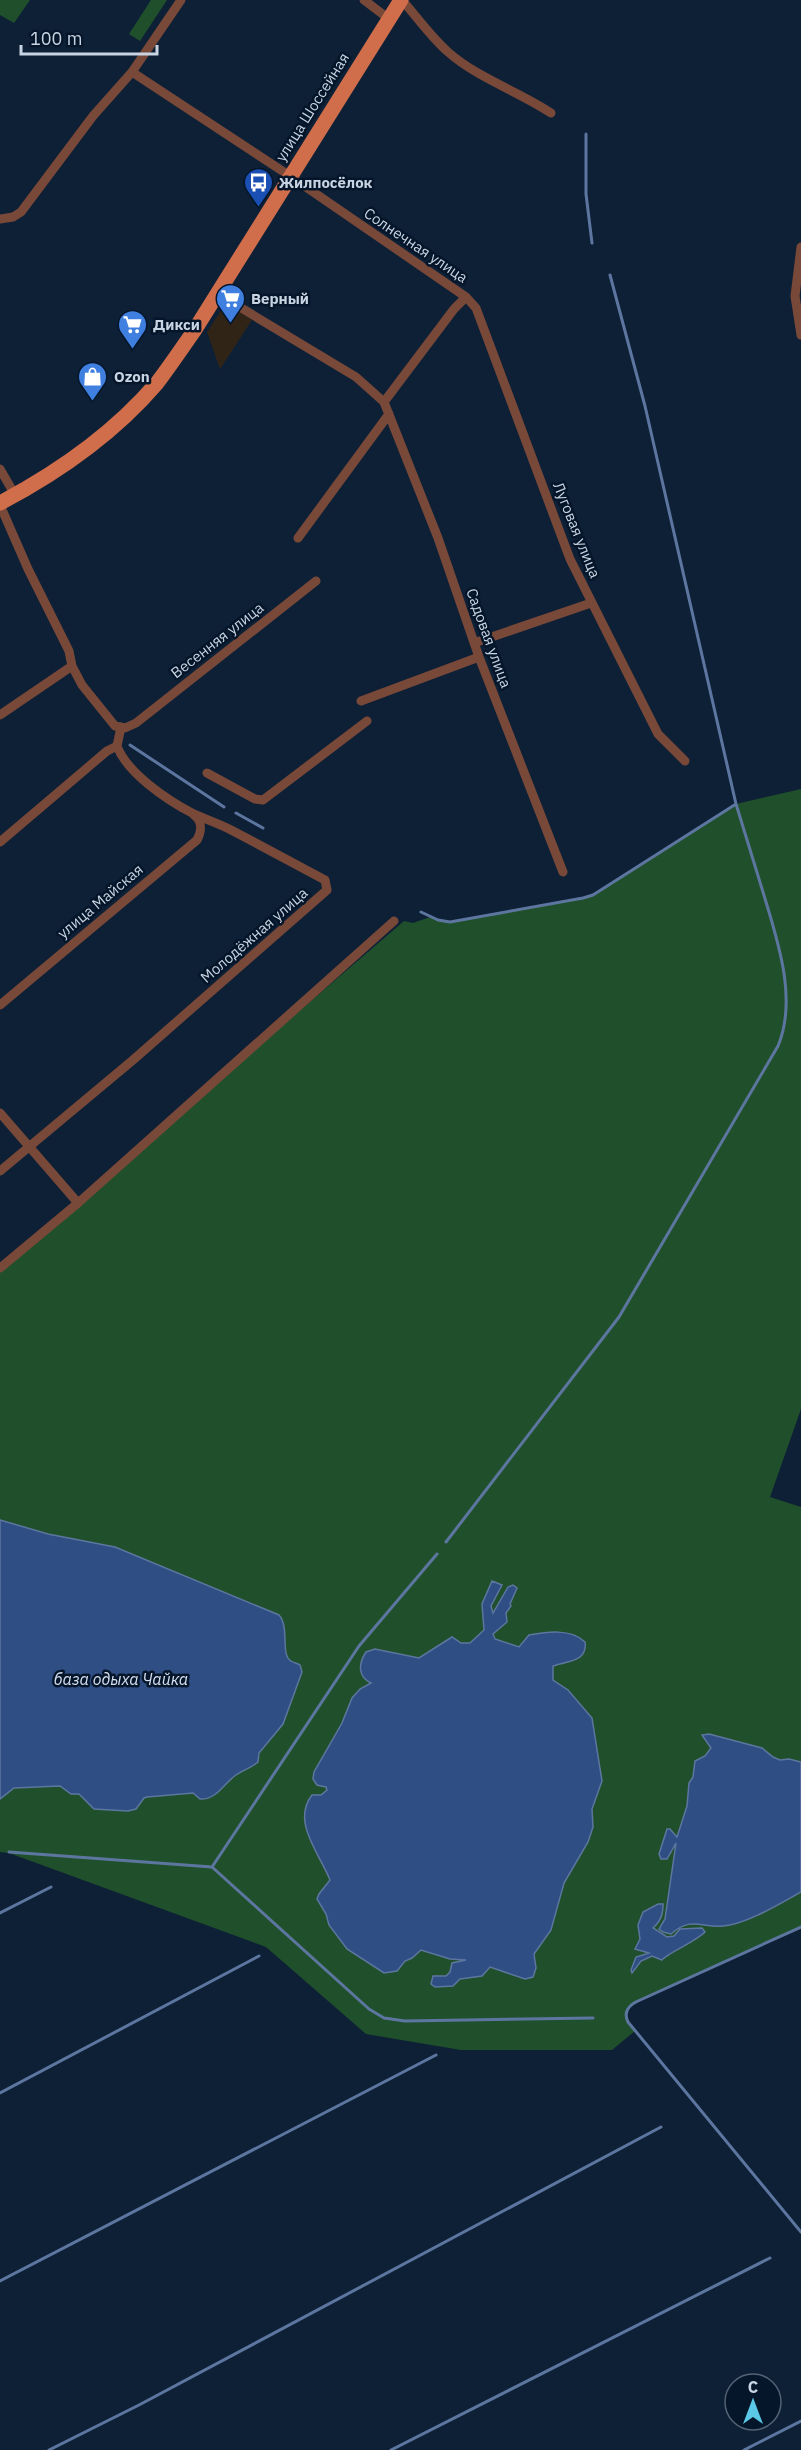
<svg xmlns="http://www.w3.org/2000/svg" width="801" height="2450" viewBox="0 0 801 2450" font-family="'IBM Plex Sans',sans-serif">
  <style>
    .commercial { fill: #302416 }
    .green { fill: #20502b }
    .water { fill: #2f4e84; stroke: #5d76a0; stroke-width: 1.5 }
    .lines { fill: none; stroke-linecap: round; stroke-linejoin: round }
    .stream { stroke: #5d76a0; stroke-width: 3 }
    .minor { stroke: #784838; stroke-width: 9 }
    .primary { stroke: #d06e4b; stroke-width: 15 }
    .labels { text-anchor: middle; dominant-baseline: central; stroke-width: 5; stroke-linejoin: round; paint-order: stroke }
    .street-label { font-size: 15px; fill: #c9d4e3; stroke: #05162b }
    .poi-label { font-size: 15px; font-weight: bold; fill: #c9d4e3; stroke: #05162b; text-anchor: start }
    .water-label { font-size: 16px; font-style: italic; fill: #d7e1f2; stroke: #05162b }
  </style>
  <rect width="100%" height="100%" fill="#0e2036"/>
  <!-- commercial -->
  <path class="commercial" d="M226 303 252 320 220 369 207 332Z"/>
  <!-- green -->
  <path class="green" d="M0 0H30L14 23 0 15Z
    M151 0H167L140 41 129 34Z
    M801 789V1409L770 1497 801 1507V1927L633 2003 627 2010 626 2017 635 2031 612 2050H461L366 2034 266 1947 9 1853 0 1852V1268L404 921 413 923 430 917 450 922 588 897 736 804Z"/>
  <!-- water -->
  <path class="water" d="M0 1520 48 1534 115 1547 279 1615C290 1627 280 1655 291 1661 294 1663 297 1663 300 1665L302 1672 283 1724 259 1753 258 1762C251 1768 243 1770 236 1775 224 1783 217 1800 200 1799L193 1793 147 1797 144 1798 136 1809 128 1811 94 1809 79 1794H71L60 1786 14 1788 0 1799Z
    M492 1581 502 1585 491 1606 493 1613 508 1587 513 1585 517 1588 510 1604 511 1606 506 1613 507 1622 493 1634 495 1639 519 1647 529 1635C546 1632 571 1628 585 1642 588 1662 566 1661 553 1666V1680L568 1690 592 1718 602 1781 592 1809 593 1827 588 1842 564 1883 551 1930 534 1954 536 1968 533 1977 525 1979 490 1967 482 1976 460 1979 453 1986 435 1987 431 1984 433 1976H446L450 1972 452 1963 466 1960 450 1959 421 1950 412 1958 405 1961 397 1971 384 1973 347 1949 329 1925 326 1914 317 1899 319 1894 330 1880C320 1854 291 1822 312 1795H321L327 1790 326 1787 317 1785 313 1779 314 1772 342 1723 352 1698 360 1689 371 1683C358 1677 358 1664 366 1652L375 1649 419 1658 452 1637 461 1643H470L484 1630 482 1604Z
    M709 1734 762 1748 773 1757 780 1760 789 1759 801 1762V1892C781 1903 745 1925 723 1926 701 1928 691 1916 671 1934L663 1932 659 1929 665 1919 676 1843 667 1859H661L659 1854 667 1829H670L677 1837 687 1806 689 1783 693 1777 695 1761 705 1756 711 1748 702 1735Z
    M658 1904H663C663 1914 661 1921 653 1928L667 1937 674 1936 680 1929 702 1928 705 1932C695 1942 666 1954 662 1960L652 1956 641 1961 632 1973 631 1970 636 1957 649 1953 635 1949 640 1939 638 1925 643 1912Z"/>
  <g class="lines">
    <!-- stream -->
    <path class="stream" d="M586 134V194L592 243
      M610 275 645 406 736 804
      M130 745 224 807
      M236 813 263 828
      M421 912 438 920 450 922 583 898 593 895 736 804C745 833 754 863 763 892 777 939 798 998 778 1046L619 1317 446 1542
      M9 1852 212 1867 369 2009 384 2018 405 2021 593 2018
      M212 1867 359 1646 437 1554
      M0 1913 51 1887
      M801 1927 638 2001C629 2005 623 2012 628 2022L801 2232
      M0 2093 259 1956
      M0 2281 436 2055
      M49 2450 139 2405 661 2127
      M391 2450 770 2258
      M744 2450 801 2421"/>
    <!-- minor -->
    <path class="minor" d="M181 0 132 72 290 176 466 297 476 308 570 559 658 734 685 761
      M364 0 389 19
      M402 0C417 17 431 37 448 52 479 79 518 91 551 113
      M0 219 13 217 21 212 93 116 132 72
      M801 247 795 296 801 335
      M218 294 356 377 384 402 438 538 479 657 563 872
      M384 402 454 309 466 297
      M0 469 15 495
      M0 505 28 569 69 651 72 666 82 685 115 726 125 728 136 723 316 581
      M298 538 389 414
      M474 643 591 603
      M361 701 479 657
      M0 715 72 666
      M207 773 255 799 263 800 367 721
      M0 842 107 751 117 746 121 727
      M0 1005 197 840C202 831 202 821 194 815
      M0 1113 78 1203
      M0 1171 133 1060 327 890 325 880C293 863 262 846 231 830 218 823 204 819 192 813 167 800 127 773 117 746
      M0 1268 78 1203 394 921"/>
    <!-- primary -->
    <path class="primary" d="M0 503C57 473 115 432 157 383 170 366 182 348 194 331L401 0"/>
  </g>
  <!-- icons -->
  <defs>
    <symbol id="bus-pin" viewBox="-11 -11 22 30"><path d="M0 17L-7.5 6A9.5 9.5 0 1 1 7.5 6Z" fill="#1a4fb4" stroke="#05162b"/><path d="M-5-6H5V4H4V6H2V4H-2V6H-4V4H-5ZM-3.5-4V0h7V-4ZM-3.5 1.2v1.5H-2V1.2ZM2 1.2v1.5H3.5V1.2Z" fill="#fff"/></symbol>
    <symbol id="supermarket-pin" viewBox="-11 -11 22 30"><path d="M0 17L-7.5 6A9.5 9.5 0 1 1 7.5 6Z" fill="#3f7fe0" stroke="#05162b"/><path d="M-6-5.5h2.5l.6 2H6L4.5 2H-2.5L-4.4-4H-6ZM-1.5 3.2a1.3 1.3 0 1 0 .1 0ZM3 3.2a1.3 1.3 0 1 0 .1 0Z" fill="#fff"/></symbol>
    <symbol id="shop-pin" viewBox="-11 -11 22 30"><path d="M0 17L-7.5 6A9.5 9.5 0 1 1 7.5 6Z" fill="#3f7fe0" stroke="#05162b"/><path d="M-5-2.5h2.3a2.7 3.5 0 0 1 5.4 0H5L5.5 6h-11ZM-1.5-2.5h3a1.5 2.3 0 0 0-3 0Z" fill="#fff"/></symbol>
  </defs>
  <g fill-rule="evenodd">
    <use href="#bus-pin" x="242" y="166" width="33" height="45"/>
    <use href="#supermarket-pin" x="214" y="282" width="33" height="45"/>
    <use href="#supermarket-pin" x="116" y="308" width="33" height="45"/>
    <use href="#shop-pin" x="76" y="360" width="33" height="45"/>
  </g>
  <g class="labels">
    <!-- street labels -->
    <g class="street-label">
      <text transform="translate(312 107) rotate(-58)">улица Шоссейная</text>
      <text transform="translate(416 245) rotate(34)">Солнечная улица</text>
      <text transform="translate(577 530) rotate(68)">Луговая улица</text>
      <text transform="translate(489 638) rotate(70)">Садовая улица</text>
      <text transform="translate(217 640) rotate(-38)">Весенняя улица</text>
      <text transform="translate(100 901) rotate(-40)">улица Майская</text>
      <text transform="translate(254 935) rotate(-41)">Молодёжная улица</text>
    </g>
    <!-- poi labels -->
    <g class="poi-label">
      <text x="279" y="182">Жилпосёлок</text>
      <text x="251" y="298">Верный</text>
      <text x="153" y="324">Дикси</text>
      <text x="114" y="376">Ozon</text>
    </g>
    <!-- water labels -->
    <g class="water-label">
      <text x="121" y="1679">база одыха Чайка</text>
    </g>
  </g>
  <!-- north arrow -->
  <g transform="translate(753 2402)"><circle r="28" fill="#05162b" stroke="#536275" stroke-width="1.5"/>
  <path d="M0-4.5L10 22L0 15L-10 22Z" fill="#5ac8e6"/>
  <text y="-9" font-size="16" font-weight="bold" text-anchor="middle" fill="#c9d4e3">С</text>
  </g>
  <!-- scale -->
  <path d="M21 45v9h136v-9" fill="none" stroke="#c9d4e3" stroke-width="3"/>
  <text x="30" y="45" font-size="18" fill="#c9d4e3" stroke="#05162b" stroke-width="4.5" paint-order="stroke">100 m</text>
</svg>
